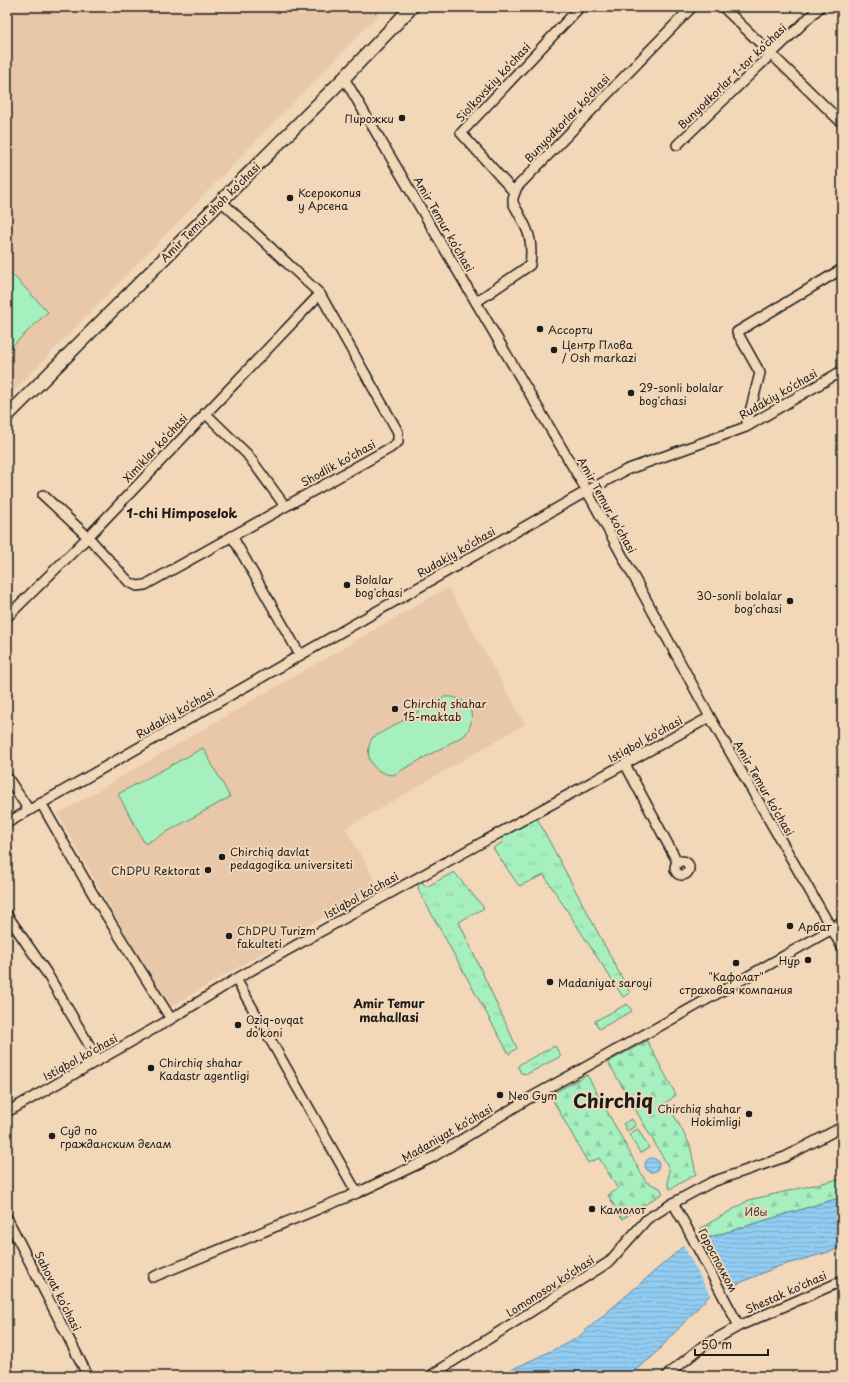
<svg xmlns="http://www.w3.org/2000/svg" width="849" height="1383" viewBox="0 0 849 1383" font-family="'Playpen Sans',sans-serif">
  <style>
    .built { fill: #e8c8a9 }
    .grass { fill: url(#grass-tufts); stroke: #61866e }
    .forest { fill: url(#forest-firs); stroke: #61866e }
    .green { fill: #a6f0bf; stroke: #61866e }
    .water { fill: url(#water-rules); stroke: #62869c }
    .pier { fill: #f2d7b9 }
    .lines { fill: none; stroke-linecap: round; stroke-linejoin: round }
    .street-casing { stroke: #1c1c1c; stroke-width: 12 }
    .secondary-casing { stroke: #1c1c1c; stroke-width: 15 }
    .street { stroke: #f2d7b9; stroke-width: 9 }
    .secondary { stroke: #f2d7b9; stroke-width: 12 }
    .poi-dot { fill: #1c1c1c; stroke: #f2d7b9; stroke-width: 1.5 }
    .labels { text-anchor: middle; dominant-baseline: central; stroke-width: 4; stroke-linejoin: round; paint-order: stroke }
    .street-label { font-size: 11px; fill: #1c1c1c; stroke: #f2d7b9 }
    .poi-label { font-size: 11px; fill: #1c1c1c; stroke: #f2d7b9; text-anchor: start }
    .park-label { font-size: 11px; fill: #38463d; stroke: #f2d7b9 }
    .neighbourhood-label { font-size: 12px; font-weight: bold; fill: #1c1c1c; stroke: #f2d7b9 }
    .quarter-label { font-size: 13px; font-weight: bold; fill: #1c1c1c; stroke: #f2d7b9 }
    .town-label { font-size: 19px; font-weight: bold; fill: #1c1c1c; stroke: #f2d7b9 }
  </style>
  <defs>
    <pattern id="grass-tufts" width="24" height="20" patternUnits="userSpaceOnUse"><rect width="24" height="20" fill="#a6f0bf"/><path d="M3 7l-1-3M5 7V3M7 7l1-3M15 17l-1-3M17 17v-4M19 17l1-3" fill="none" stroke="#8ecda4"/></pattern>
    <pattern id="forest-firs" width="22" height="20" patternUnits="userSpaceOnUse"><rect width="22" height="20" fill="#a6f0bf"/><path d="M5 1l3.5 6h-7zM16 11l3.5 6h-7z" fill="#8ecda4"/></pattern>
    <pattern id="water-rules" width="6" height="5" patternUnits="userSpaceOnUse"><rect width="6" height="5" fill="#91ccf1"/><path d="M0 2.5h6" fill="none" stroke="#7cafce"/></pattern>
  </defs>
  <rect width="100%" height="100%" fill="#f2d7b9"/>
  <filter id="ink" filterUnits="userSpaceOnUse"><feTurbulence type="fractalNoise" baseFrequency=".025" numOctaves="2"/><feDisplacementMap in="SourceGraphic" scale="8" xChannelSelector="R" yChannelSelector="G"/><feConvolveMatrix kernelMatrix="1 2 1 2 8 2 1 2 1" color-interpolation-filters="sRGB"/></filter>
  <g filter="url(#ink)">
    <!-- built -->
    <path class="built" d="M7 7H386L7 398Z
      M448 587 525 724 345 829 378 885 167 1009 58 814Z"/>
    <!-- grass -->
    <path class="grass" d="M533 819 538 820 630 993 623 997 544 875 519 886 493 848 503 842 502 838 507 832Z
      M454 872 484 908 459 922 517 1048 509 1054 419 891 418 886 421 880 426 887Z
      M627 1004 632 1011 599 1029 595 1021Z
      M555 1046 561 1056 527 1074 521 1073 518 1067 520 1064Z
      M632 1119 636 1126 627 1131 623 1124Z
      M638 1129 649 1148 640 1153 629 1134Z"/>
    <!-- forest -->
    <path class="forest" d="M647 1041 676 1095 667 1102 690 1145 696 1174 670 1189 668 1184 669 1168 608 1062Z
      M587 1075 646 1182 660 1188 663 1193 622 1219 608 1195 618 1189 599 1158 588 1163 550 1095Z
      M835 1180H842V1197L707 1238 701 1228 749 1200Z"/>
    <!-- green -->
    <path class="green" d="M7 269 48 312 7 351Z
      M444 697C468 695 480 715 465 735L393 775C372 773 363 757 372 738Z
      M203 748 230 797 145 844 118 794Z"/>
    <!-- water -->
    <path class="water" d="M645 1165a7 7 0 1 1 14 0a7 7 0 1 1-14 0Z
      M842 1197V1248L777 1267 709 1296 652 1357 628 1376H498L576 1339 685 1245Z"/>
    <!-- pier -->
    <path class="pier" d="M701 1238 729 1290 711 1297 683 1245Z"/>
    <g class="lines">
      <defs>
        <path id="street" d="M723 7 842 123
          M344 78 587 491 710 717 842 947
          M677 145 820 7
          M514 192 461 133 580 7
          M476 302 530 265C534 236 526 227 513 203V198L517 187 692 7
          M205 413 247 454 285 506
          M746 427 760 373 737 332 842 269
          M43 495 88 537 129 582 137 586 145 585 390 448 398 442V432L320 294 221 201
          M232 536 300 655
          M7 617 88 537 320 294
          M625 764 678 863
          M7 777 29 810
          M41 803 93 894 171 1019
          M7 823 587 491 626 470 746 427 842 371
          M675 868a7 7 0 1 1 14 0a7 7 0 1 1-14 0Z
          M7 915 46 972 98 1060
          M236 979 357 1193
          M7 1112 171 1019 236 979 341 920 710 717
          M7 1218 88 1376
          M153 1277 357 1193 433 1157 528 1099 658 1027 832 929 842 921
          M739 1326 686 1226 673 1203 712 1182 785 1157 842 1127
          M430 1376 609 1262 647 1219 673 1203
          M667 1376 672 1371 703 1346 739 1326 842 1281"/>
        <path id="secondary" d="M7 416 344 78 412 7"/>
      </defs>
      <!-- street casing -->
      <use href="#street" class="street-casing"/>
      <!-- secondary casing -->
      <use href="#secondary" class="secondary-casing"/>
      <!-- street -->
      <use href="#street" class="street"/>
      <!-- secondary -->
      <use href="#secondary" class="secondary"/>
    </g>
  </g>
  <!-- markers -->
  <g class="poi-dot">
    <circle cx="402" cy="118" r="4"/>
    <circle cx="290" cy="198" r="4"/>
    <circle cx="540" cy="329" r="4"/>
    <circle cx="554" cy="350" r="4"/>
    <circle cx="631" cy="393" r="4"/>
    <circle cx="347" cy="585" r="4"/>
    <circle cx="790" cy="601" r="4"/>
    <circle cx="395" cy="709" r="4"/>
    <circle cx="222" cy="857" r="4"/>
    <circle cx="208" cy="870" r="4"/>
    <circle cx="790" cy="926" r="4"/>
    <circle cx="229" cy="936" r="4"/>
    <circle cx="808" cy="960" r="4"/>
    <circle cx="736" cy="963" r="4"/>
    <circle cx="550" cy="982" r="4"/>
    <circle cx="238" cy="1025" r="4"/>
    <circle cx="151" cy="1068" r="4"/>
    <circle cx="500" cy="1095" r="4"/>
    <circle cx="749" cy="1114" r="4"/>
    <circle cx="52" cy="1136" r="4"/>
    <circle cx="592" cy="1209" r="4"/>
  </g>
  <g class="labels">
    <!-- street labels -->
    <g class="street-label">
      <text transform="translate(732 76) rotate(-44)">Bunyodkorlar 1-tor ko‘chasi</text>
      <text transform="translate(493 82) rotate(-47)">Siolkovskiy ko‘chasi</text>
      <text transform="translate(567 118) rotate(-46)">Bunyodkorlar ko‘chasi</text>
      <text transform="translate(210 212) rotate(-45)">Amir Temur shoh ko‘chasi</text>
      <text transform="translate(444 224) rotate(60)">Amir Temur ko‘chasi</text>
      <text transform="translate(778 394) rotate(-30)">Rudakiy ko‘chasi</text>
      <text transform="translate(155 448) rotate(-47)">Ximiklar ko‘chasi</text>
      <text transform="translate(338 463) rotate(-29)">Shodlik ko‘chasi</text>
      <text transform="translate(607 505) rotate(61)">Amir Temur ko‘chasi</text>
      <text transform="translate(456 552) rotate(-30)">Rudakiy ko‘chasi</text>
      <text transform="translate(175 713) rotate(-30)">Rudakiy ko‘chasi</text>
      <text transform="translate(645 739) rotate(-29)">Istiqbol ko‘chasi</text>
      <text transform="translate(764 788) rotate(60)">Amir Temur ko‘chasi</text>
      <text transform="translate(361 895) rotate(-29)">Istiqbol ko‘chasi</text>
      <text transform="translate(80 1057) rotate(-29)">Istiqbol ko‘chasi</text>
      <text transform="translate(447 1133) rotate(-30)">Madaniyat ko‘chasi</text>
      <text transform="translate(718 1260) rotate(62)">Горосполком</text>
      <text transform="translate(550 1286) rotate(-33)">Lomonosov ko‘chasi</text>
      <text transform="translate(58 1291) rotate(63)">Sahovat ko‘chasi</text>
      <text transform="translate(786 1292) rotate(-24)">Shestak ko'chasi</text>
    </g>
    <!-- poi labels -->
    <g class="poi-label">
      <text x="394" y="118" text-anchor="end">Пирожки</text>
      <text x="298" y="192">Ксерокопия<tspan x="298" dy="13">у Арсена</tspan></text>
      <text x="548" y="329">Ассорти</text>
      <text x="562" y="344">Центр Плова<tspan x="562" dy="13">/ Osh markazi</tspan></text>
      <text x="639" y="387">29-sonli bolalar<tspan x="639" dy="13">bog'chasi</tspan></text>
      <text x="355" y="579">Bolalar<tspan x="355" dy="13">bog'chasi</tspan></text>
      <text x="782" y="595" text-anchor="end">30-sonli bolalar<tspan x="782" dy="13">bog'chasi</tspan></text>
      <text x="403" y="703">Chirchiq shahar<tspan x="403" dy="13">15-maktab</tspan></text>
      <text x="230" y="851">Chirchiq davlat<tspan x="230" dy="13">pedagogika universiteti</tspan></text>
      <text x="200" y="870" text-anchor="end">ChDPU Rektorat</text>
      <text x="798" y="926">Арбат</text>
      <text x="237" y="930">ChDPU Turizm<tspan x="237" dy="13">fakulteti</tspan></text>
      <text x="800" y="960" text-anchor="end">Нур</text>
      <text x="736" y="976" text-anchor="middle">"Кафолат"<tspan x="736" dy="13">страховая компания</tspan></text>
      <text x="558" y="982">Madaniyat saroyi</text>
      <text x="246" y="1019">Oziq-ovqat<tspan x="246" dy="13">do‘koni</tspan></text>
      <text x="159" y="1062">Chirchiq shahar<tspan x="159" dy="13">Kadastr agentligi</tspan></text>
      <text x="508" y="1095">Neo Gym</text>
      <text x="741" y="1108" text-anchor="end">Chirchiq shahar<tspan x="741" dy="13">Hokimligi</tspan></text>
      <text x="60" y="1130">Суд по<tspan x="60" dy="13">гражданским делам</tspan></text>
      <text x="600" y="1209">Камолот</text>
    </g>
    <!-- park labels -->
    <g class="park-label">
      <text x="756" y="1211">Ивы</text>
    </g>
    <!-- neighbourhood labels -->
    <g class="neighbourhood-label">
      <text x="389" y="1003">Amir Temur<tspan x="389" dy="14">mahallasi</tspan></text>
    </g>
    <!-- quarter labels -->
    <g class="quarter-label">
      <text x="182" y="512">1-chi Himposelok</text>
    </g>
    <!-- town labels -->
    <g class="town-label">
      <text x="613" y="1100">Chirchiq</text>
    </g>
  </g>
  <!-- margin -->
  <rect width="849" height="1383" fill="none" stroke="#f2d7b9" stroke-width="24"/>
  <rect x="12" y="12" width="825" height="1359" fill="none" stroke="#1c1c1c" stroke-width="1.5" filter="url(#ink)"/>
  <!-- scale -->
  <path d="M695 1349v6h73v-6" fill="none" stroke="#1c1c1c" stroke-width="2"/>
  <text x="701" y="1349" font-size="12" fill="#1c1c1c" stroke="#f2d7b9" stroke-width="3" paint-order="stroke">50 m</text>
</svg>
